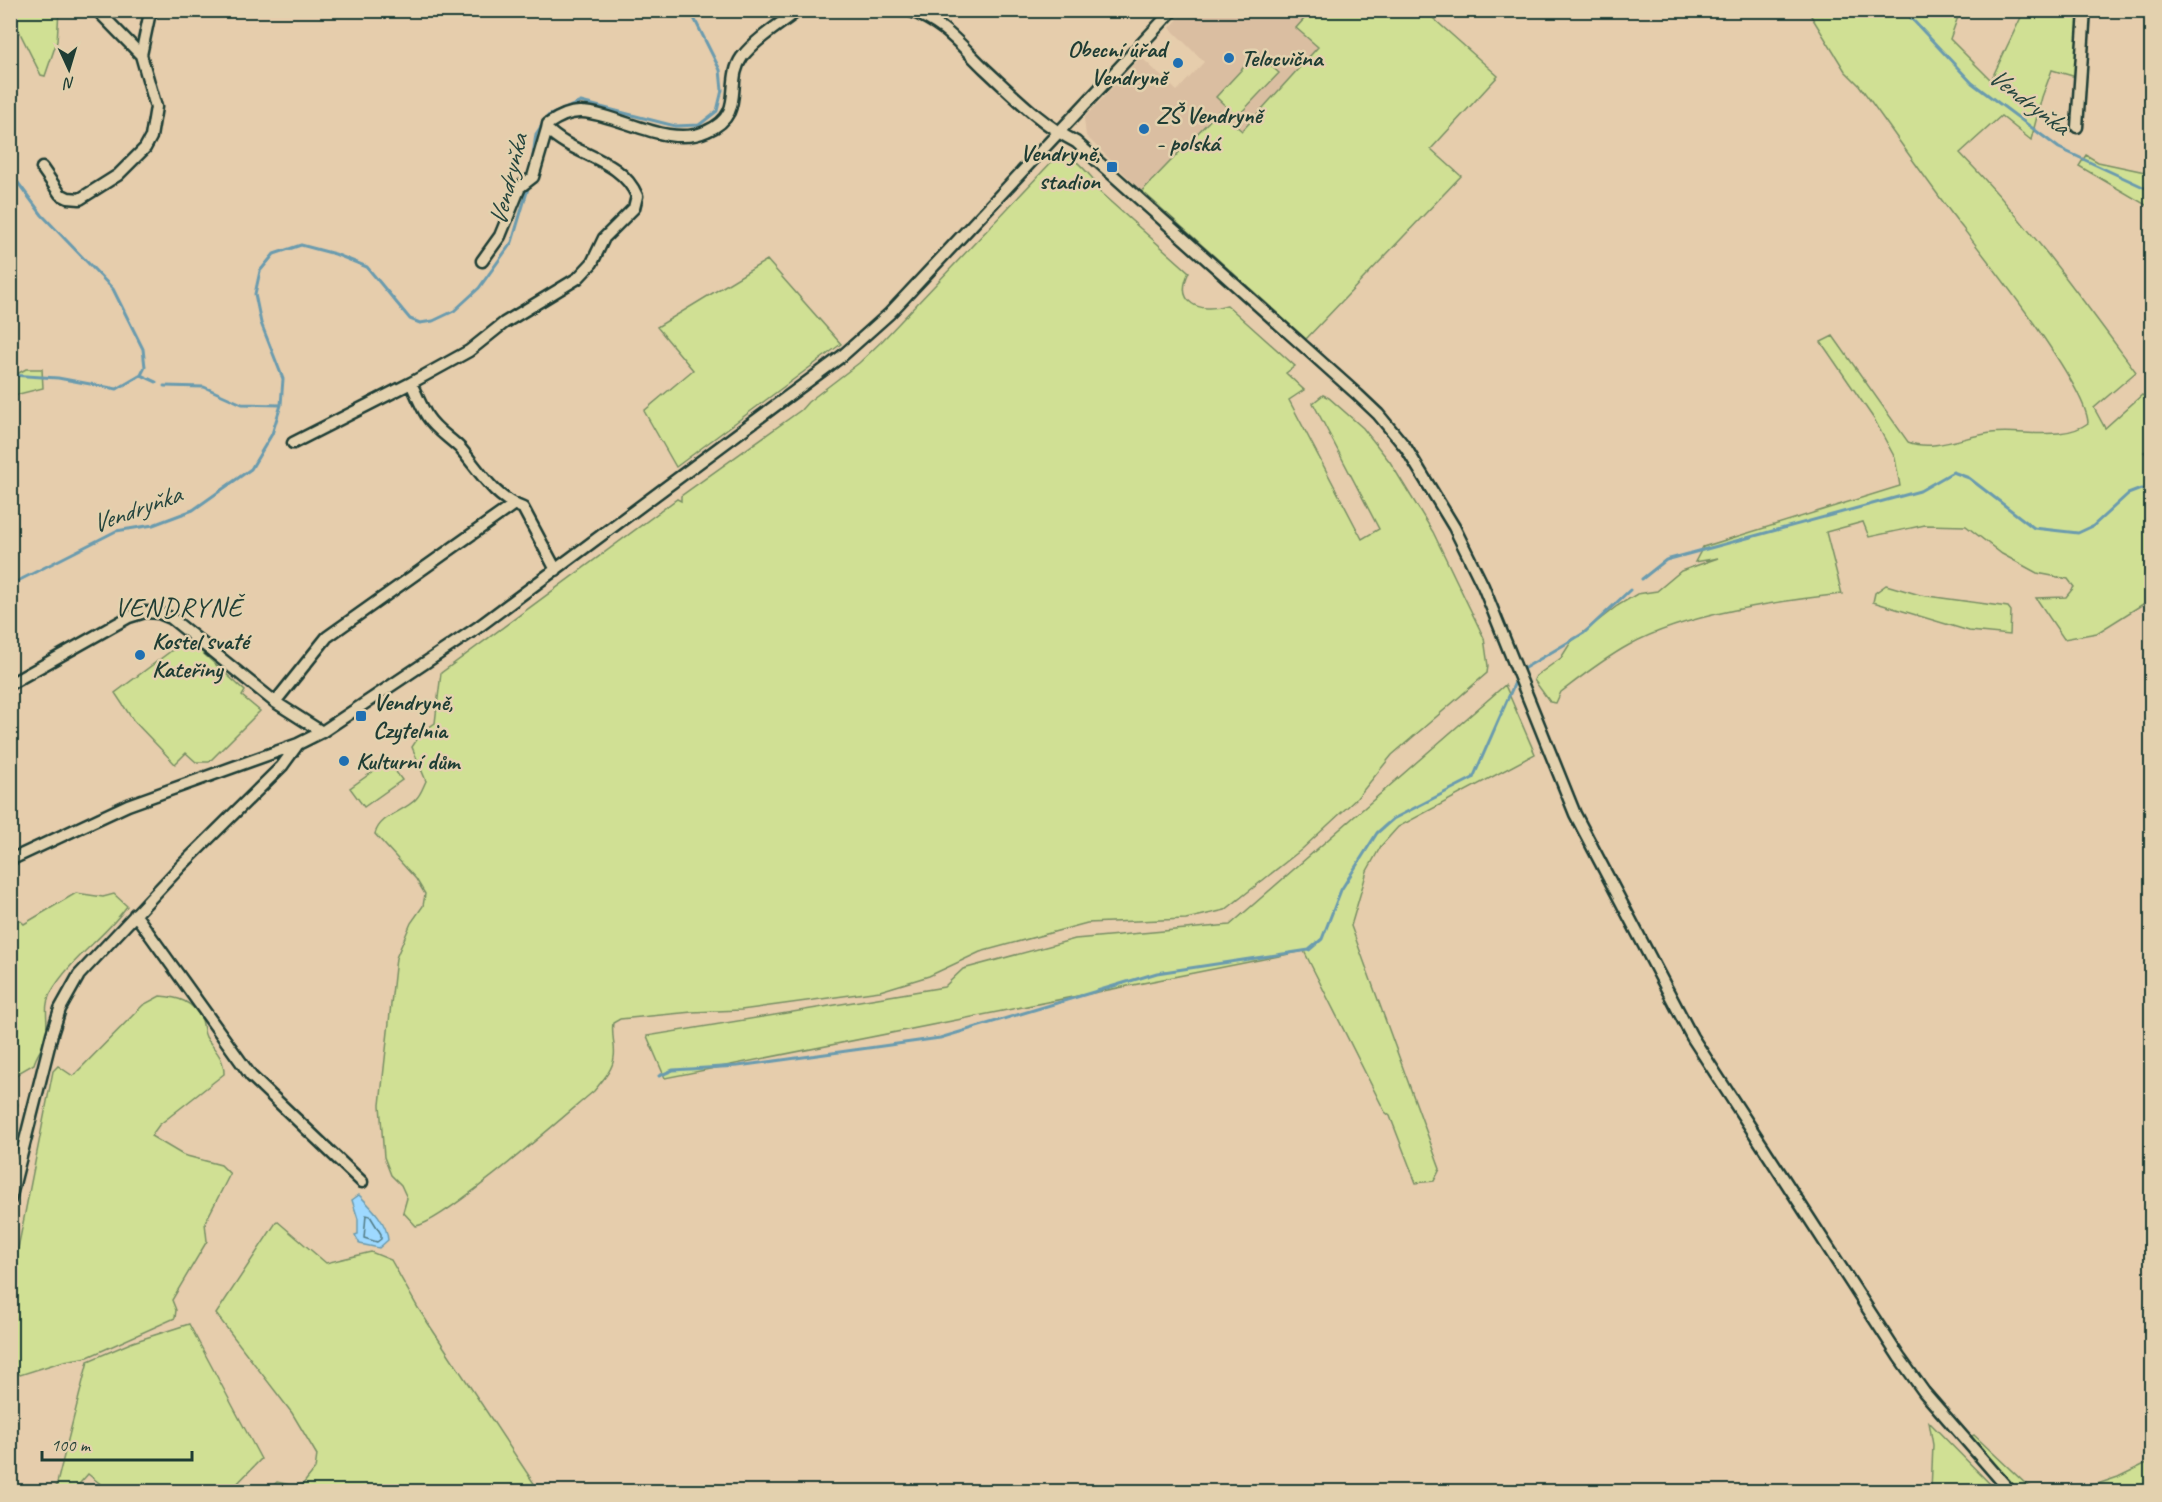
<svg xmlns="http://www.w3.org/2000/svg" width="2162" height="1502" viewBox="0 0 2162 1502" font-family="Caveat,sans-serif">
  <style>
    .built { fill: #dabea1 }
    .green { fill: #d0e094; stroke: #788e64; stroke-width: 1.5 }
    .water { fill: #9ed9ff; stroke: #6b9bae; stroke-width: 1.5 }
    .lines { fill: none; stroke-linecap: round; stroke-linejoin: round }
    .shore { stroke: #527b85; stroke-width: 1.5 }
    .stream { stroke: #6b9bae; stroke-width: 3 }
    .minor-casing { stroke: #1f3d34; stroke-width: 15 }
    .minor { stroke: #e3d1ae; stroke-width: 10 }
    .poi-dot { fill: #1f6fb2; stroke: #e3d1ae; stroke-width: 2 }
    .labels { text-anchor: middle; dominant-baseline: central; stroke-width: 5; stroke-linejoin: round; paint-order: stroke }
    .poi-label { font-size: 24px; font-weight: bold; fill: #1f3d34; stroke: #e3d1ae; text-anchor: start }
    .water-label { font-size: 26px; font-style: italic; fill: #25453e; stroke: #e3d1ae }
    .quarter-label { font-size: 27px; letter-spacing: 1.5px; fill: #1f3d34; stroke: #e3d1ae }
  </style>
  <rect width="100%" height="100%" fill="#e6cdac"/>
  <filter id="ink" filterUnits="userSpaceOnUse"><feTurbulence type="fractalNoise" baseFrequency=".0167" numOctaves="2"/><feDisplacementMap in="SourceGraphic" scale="12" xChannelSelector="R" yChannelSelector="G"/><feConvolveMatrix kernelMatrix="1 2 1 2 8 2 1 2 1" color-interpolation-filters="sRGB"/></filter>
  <g filter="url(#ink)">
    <!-- built -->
    <path class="built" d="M1306 10 1309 14 1297 28 1318 47 1241 132 1218 111 1142 191 1086 136 1084 118 1141 57 1177 91 1204 62 1170 28 1185 11Z"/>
    <!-- green -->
    <path class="green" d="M11 10 59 11 57 41 45 76 41 75 11 15Z
      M1312 10 1425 11 1498 76 1431 149 1461 176 1306 339 1142 191 1219 111 1242 131 1318 47 1296 28Z
      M1808 11H1960L1950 39 1991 80 2024 11H2081L2076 77 2052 70 2042 97 2031 140 2001 116 1960 153C2026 221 2080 296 2136 372L2094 408 2105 428 2142 395 2151 400V447L2144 452 2152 460 2151 599 2097 633 2064 639 2036 598 2066 597 2074 587 2068 579 2037 573 2002 554 1966 526 1925 525 1869 537 1863 522 1826 532 1842 594C1778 601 1685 614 1629 645 1605 658 1582 676 1561 692L1556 703 1550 702 1534 680 1536 676 1561 658 1571 642 1617 606 1637 594 1657 591 1681 571 1718 558 1695 562 1703 547 1900 486 1895 458 1874 419 1821 342 1833 336 1908 442C1934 452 1965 436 1991 433 2020 429 2063 442 2088 423 2087 386 1985 257 1958 222 1924 177 1892 130 1859 85L1845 71Z
      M1257 53 1279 73 1237 117 1216 97Z
      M1060 153C1073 155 1085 170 1094 180V187L1189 272C1174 303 1199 314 1227 305L1295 366 1286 373 1304 390 1289 400 1362 539 1379 529 1313 403 1323 395 1329 398 1363 428 1390 462 1433 532 1484 638 1488 666 1487 673 1392 755 1357 798 1301 850 1225 910 1186 919 1087 923 980 952 929 976 880 991 741 1010 692 1012 620 1019 613 1023C611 1035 616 1048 614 1057 613 1070 602 1081 594 1091 564 1116 444 1222 416 1226L403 1212 407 1198 401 1185 391 1175 384 1157 380 1105 396 958 411 923 423 906 425 894 416 879 375 834C380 815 404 812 416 799 421 794 423 787 426 781L412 747 422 732 435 723 441 673 677 499 681 501V496L801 410 808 402 859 363 883 340Z
      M2086 155 2098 162 2145 172 2151 176V208L2079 166Z
      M767 260 841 344 676 467 644 411 693 370 657 327Z
      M26 369H42L43 388 11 396V370L17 374Z
      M1886 585 1920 595 2008 607 2011 611 2010 635 1969 631 1873 602 1875 593Z
      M187 639 245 691 242 696 260 711 209 762H196L186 753 175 764 133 720 115 693Z
      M1505 685 1535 754 1398 827 1381 846 1367 871 1351 926 1440 1169 1434 1181 1416 1183 1390 1116 1385 1112 1304 951 665 1078 647 1036 944 987 963 969 1075 939 1230 925Z
      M388 761 402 780 364 807 350 788Z
      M76 893 103 897 114 894 127 906C105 938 71 957 50 994 43 1008 49 1020 46 1035 45 1046 37 1053 34 1064L20 1072 11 1082 13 1097 18 1104 11 1137V912L24 924Z
      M160 996C177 997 194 1001 202 1020 204 1026 203 1031 206 1037 215 1051 224 1057 224 1074L159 1125 151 1136 183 1155 221 1165 230 1174 205 1223 207 1241 172 1300 176 1310 175 1318 88 1357 64 1361 20 1375 11 1365V1284L53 1071 58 1066 73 1076 143 1005Z
      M277 1221 326 1263 371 1252 391 1260 418 1308 539 1491H267L277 1482 294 1486 303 1484 315 1469 317 1455 292 1413 216 1314Z
      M189 1324 261 1459 230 1491H98L103 1486 88 1474 73 1491H55L88 1361 133 1342Z
      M1929 1422 1991 1485 1996 1491H1931L1933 1445Z
      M1974 1435 2028 1486 2040 1491H2017L1968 1438Z
      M2151 1461V1491H2077L2118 1477Z"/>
    <!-- water -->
    <path class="water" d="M359 1195C371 1207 387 1222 388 1240L379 1248 360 1244 355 1235 358 1234V1219L352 1200Z"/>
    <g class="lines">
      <!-- shore -->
      <path class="shore" d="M366 1215 370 1216 381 1234V1239L377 1242 364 1238Z"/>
      <!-- stream -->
      <path class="stream" d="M1908 10 1910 17 1972 83 2059 148 2152 191
        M532 163 536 134 548 116 581 102 675 126 699 125 717 111 722 90 720 70 690 10
        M10 172 42 215 113 289 143 349 145 367 141 375
        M10 375 58 378 117 389 141 375 156 382
        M164 386 204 387 242 404 281 405
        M1642 579 1666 560 1920 491 1953 472 1969 478 2034 528 2078 533 2093 526 2128 494 2141 489 2152 490
        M10 585 116 531 153 525 193 510 251 469 272 434 281 405 283 379 261 323 255 294 260 271 274 254 301 245 335 254 367 267 410 319 420 323 433 321 454 311 479 288 512 242 529 185
        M1523 669 1584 633 1630 590
        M659 1076 673 1070 738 1066 940 1038 1157 973 1309 950 1322 939 1341 890 1377 833 1393 819 1473 778 1516 680"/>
      <defs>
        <path id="minor" d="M909 10C947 25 958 43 985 69 1013 95 1042 125 1076 142L1358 395 1378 414 1406 448 1454 527 1483 586 1575 814 1692 1037 1899 1357 1924 1392 2011 1492
          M141 55 149 17 153 10
          M2077 127 2085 10
          M42 168 60 194 68 198 80 199 118 175 145 148 151 137 156 107 141 55 97 10
          M482 261 500 236 520 187 533 177 547 129
          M293 443 411 383
          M556 570 523 508C494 498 479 470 460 448 449 437 436 430 427 416 421 406 416 394 411 383L469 351 504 323 578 278 592 263 604 238 634 208 637 196C620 157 575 157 547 129L548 124C558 117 569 111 582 112 620 114 668 149 707 131 747 114 724 82 742 57 756 39 780 24 799 10
          M10 684 129 617 145 612 159 613 171 618 275 702 322 732
          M275 702 327 637 513 505
          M10 860 128 805 298 744 322 732 477 628 842 356 889 314 1173 10
          M135 914 251 1076 362 1182
          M10 1200 52 1034 60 1009 79 975 181 866 282 766 298 744"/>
      </defs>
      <!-- minor casing -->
      <use href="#minor" class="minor-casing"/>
      <!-- minor -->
      <use href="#minor" class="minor"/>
    </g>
  </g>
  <!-- markers -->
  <g class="poi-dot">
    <circle cx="1229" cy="58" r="6"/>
    <circle cx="1178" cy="63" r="6"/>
    <circle cx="1144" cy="129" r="6"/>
    <rect x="1106" y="161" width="12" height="12" rx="3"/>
    <circle cx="140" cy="655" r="6"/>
    <rect x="355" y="710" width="12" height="12" rx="3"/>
    <circle cx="344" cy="761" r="6"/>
  </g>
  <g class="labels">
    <!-- poi labels -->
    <g class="poi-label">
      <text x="1166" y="49" text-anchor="end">Obecní úřad<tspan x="1166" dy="28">Vendryně</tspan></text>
      <text x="1241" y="58">Telocvična</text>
      <text x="1156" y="115">ZŠ Vendryně<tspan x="1156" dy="28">- polská</tspan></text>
      <text x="1100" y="153" text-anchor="end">Vendryně,<tspan x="1100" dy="28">stadion</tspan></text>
      <text x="152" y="641">Kostel svaté<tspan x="152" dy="28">Kateřiny</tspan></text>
      <text x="373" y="702">Vendryně,<tspan x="373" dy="28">Czytelnia</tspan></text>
      <text x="356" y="761">Kulturní dům</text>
    </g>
    <!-- water labels -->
    <g class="water-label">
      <text transform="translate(2029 101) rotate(37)">Vendryňka</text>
      <text transform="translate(508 180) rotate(-76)">Vendryňka</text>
      <text transform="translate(136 509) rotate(-20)">Vendryňka</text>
    </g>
    <!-- quarter labels -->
    <g class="quarter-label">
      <text x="179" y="607">VENDRYNĚ</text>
    </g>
  </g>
  <!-- margin -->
  <rect width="2162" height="1502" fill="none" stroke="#e3d1ae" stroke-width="36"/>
  <rect x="18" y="18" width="2126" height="1466" fill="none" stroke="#1f3d34" stroke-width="2" filter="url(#ink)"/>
  <!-- north arrow -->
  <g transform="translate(69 69) rotate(176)" stroke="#e3d1ae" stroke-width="4.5" paint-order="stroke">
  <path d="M0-4.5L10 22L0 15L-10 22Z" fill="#1f3d34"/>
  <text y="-9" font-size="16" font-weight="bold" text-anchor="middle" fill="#1f3d34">N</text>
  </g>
  <!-- scale -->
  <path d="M42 1451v9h150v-9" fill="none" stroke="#1f3d34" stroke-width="3"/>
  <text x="51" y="1451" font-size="18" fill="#1f3d34" stroke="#e3d1ae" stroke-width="4.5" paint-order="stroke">100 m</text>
</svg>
